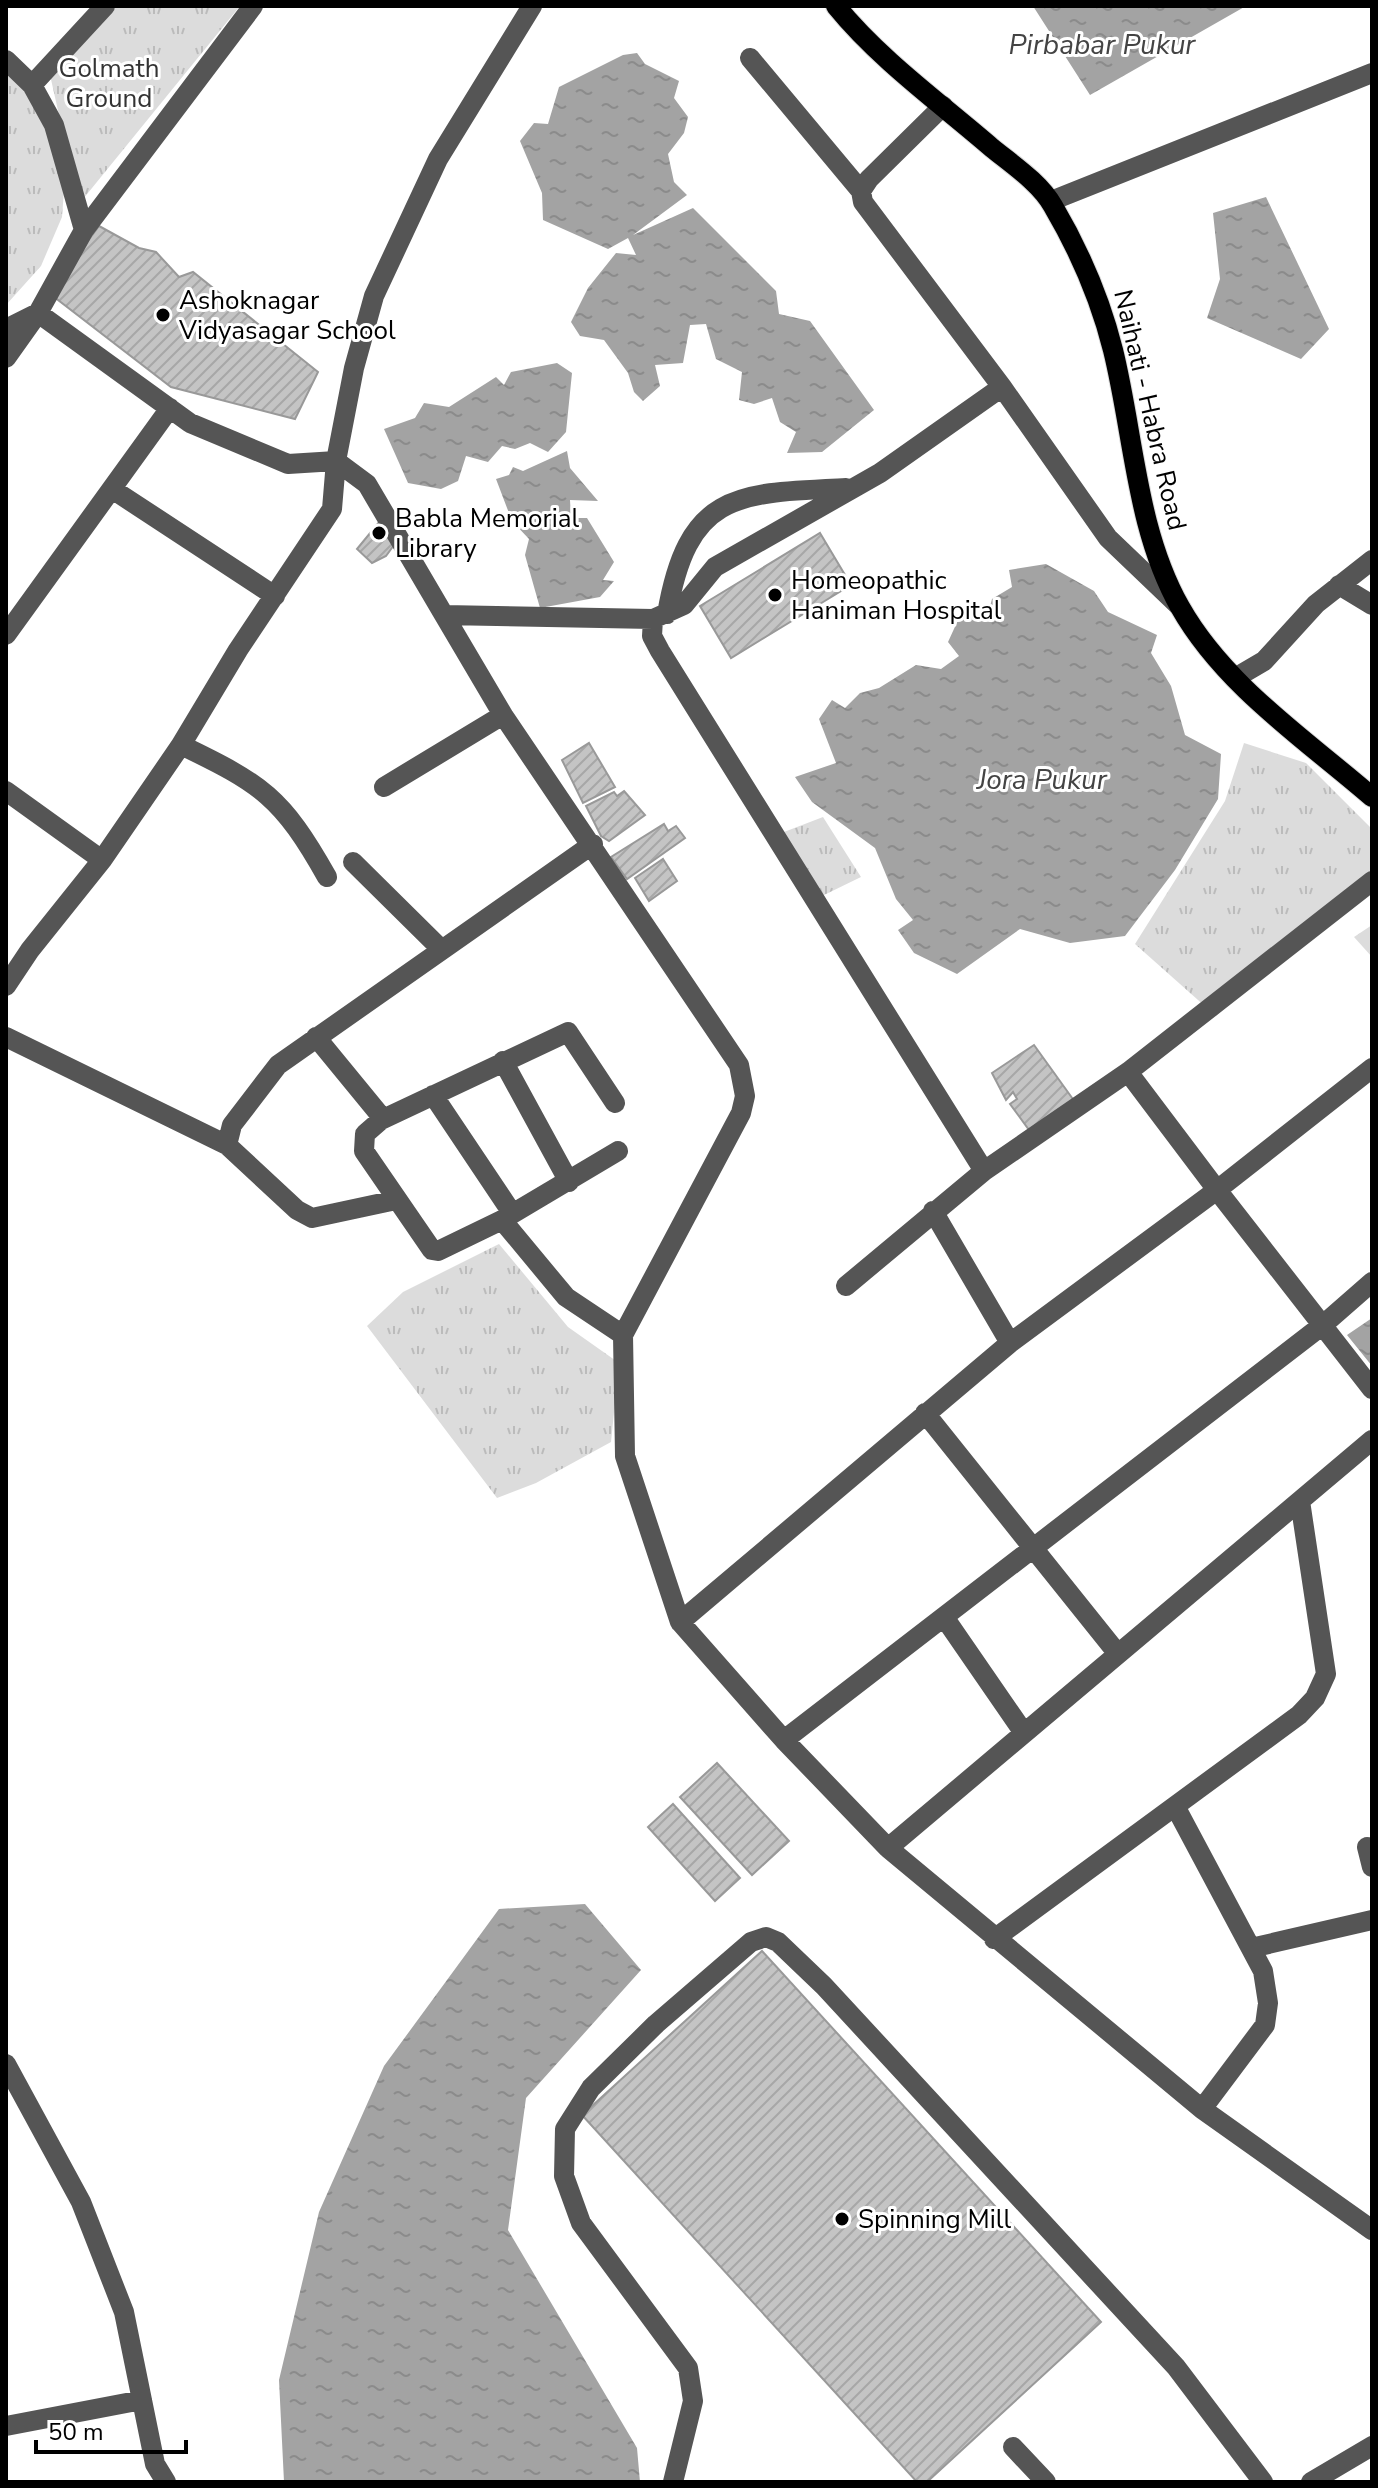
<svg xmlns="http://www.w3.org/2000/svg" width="1378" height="2488" viewBox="0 0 1378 2488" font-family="'Nunito Sans',sans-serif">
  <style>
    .park { fill: url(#park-tufts) }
    .water { fill: url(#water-ripples) }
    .building { fill: url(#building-hatch); stroke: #999; stroke-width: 2 }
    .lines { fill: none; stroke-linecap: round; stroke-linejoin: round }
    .major-casing { stroke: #dbdbdb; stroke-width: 22 }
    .minor { stroke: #555; stroke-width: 20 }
    .major { stroke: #000; stroke-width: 20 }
    .poi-dot { fill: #000; stroke: #fff; stroke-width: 3 }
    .labels { text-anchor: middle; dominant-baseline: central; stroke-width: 6; stroke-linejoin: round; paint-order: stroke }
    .park-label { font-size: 26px; fill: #333; stroke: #fff }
    .poi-label { font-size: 26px; fill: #000; stroke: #fff; text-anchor: start }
    .street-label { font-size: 26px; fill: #000; stroke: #fff }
    .water-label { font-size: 28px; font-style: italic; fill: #444; stroke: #fff }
  </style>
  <defs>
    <pattern id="park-tufts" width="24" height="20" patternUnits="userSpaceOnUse" patternTransform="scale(2)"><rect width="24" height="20" fill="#dcdcdc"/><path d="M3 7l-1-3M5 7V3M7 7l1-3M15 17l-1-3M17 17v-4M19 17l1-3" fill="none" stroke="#bbb"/></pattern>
    <pattern id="water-ripples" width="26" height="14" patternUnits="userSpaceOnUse" patternTransform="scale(2)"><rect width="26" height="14" fill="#a3a3a3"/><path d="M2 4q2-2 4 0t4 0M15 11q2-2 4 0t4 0" fill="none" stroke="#8b8b8b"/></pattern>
    <pattern id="building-hatch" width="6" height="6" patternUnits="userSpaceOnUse" patternTransform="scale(2)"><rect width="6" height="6" fill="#c4c4c4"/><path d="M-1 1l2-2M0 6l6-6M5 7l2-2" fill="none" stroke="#a7a7a7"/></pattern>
  </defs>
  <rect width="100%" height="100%" fill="#fff"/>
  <!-- park -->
  <path class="park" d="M113 6H240L79 204 48 66Z
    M6 49 27 67 66 164 62 217 41 266 6 305Z
    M1244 743 1306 763 1372 829V876L1216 1016 1135 944 1225 801Z
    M823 817 861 877 822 896 784 832Z
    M1372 925V957L1354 937Z
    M499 1244 568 1327 619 1363 611 1442 536 1483 497 1498 367 1326 403 1292Z"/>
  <!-- water -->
  <path class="water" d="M1033 6H1246L1090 95Z
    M637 53 645 64 679 81 674 98 688 117 684 133 668 154 674 182 687 195 633 235 693 208 776 291 779 314 810 321 874 410 822 452 787 453 796 432 780 422 772 398 754 404 739 400 742 372 716 359 706 324 690 325 683 363 655 365 660 386 643 401 634 392 628 373 604 340 580 336 571 322 588 288 616 253 636 255 628 238 608 249 543 220 542 193 520 141 534 123 548 124 559 87 623 55Z
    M1266 197 1329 329 1301 359 1207 318 1220 279 1213 213Z
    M557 363 572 373 566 432 548 452 530 443 515 449 502 446 488 462 466 456 458 481 441 489 408 483 384 429 415 418 424 403 449 407 496 377 504 385 511 372Z
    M567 451 570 468 598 501 570 500 571 518H587L614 562 603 580 614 581 600 597 540 608 525 555 529 539 512 521 496 479 509 475 513 467 523 471Z
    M1046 564 1094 591 1108 612 1157 635 1151 653 1171 686 1185 735 1221 754 1218 799 1175 870 1125 936 1070 943 1020 929 957 974 914 953 898 930 913 920 896 899 875 848 812 802 795 777 836 763 819 719 832 700 845 708 860 693 879 688 916 665 941 669 959 656 948 642 959 618 987 617 992 599 1012 587 1009 570Z
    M1372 1318V1366L1347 1335Z
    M585 1904 641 1970 526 2098 508 2230 637 2448 640 2482H284L279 2380 319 2212 384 2066 499 1909Z"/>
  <!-- building -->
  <path class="building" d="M99 226 139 248 156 252 179 277 193 272 318 372 295 419 171 387 49 293Z
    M380 521 394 545 386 556 372 563 357 549Z
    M820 533 851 585 731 658 700 606Z
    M589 743 615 787 583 803 562 760Z
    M624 791 645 815 609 841 601 836 586 806 614 792 617 796Z
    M664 824 668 831 676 826 685 838 627 879 611 857Z
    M663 859 677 881 649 901 635 878Z
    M1034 1045 1075 1102 1032 1134 1010 1104 1017 1099 1013 1092 1006 1100 992 1073Z
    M717 1763 789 1841 752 1875 680 1797Z
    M673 1804 740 1878 715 1901 648 1827Z
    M762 1951 1101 2322 927 2482H917L582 2115Z"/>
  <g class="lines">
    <defs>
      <path id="major" d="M836 6C880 60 940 103 992 148 1013 165 1040 183 1053 206 1080 252 1100 298 1113 350 1134 435 1136 529 1180 607 1224 685 1305 739 1372 797"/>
    </defs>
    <!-- major casing -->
    <use href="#major" class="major-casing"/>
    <!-- minor -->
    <path class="minor" d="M750 58 861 191
      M6 60 32 85
      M1051 201 1372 73
      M84 230 54 125 32 85 105 6
      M6 329 38 313 190 423 288 464 336 461 367 484 444 615 653 619 684 605 715 567 880 473 1002 387 863 202 861 191 869 179 943 106
      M6 358 38 313 84 230 253 6
      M1002 387 1108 538 1177 604
      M112 489 275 596
      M1339 585 1372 605
      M667 614C688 492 736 493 846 488
      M444 615 503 715 739 1065 745 1096 741 1113 623 1335 625 1456 680 1622
      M653 619 652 636 660 651 984 1171
      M6 635 170 408
      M1235 678 1264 661 1316 604 1372 560
      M181 745C262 784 282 797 327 877
      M384 787 503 715
      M6 791 102 860
      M353 862 441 949
      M6 986 30 950 102 860 181 745 238 650 332 509 336 461 354 368 374 296 438 159 532 6
      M6 1037 227 1145
      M316 1037 380 1115 381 1120 365 1134 364 1151 432 1250 438 1251 502 1220 618 1151
      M503 1061 569 1182
      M1128 1072 1217 1190 1372 1068
      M433 1095 512 1213
      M381 1120 568 1032 615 1103
      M396 1200 312 1218 297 1210 227 1145 232 1125 278 1065 593 844
      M933 1211 1010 1343
      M502 1220 566 1297 623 1335
      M846 1286 984 1171 1128 1072 1372 881
      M1372 1389 1217 1190 1010 1343 680 1622 784 1740 888 1848 1372 1440
      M925 1413 1118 1654
      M944 1617 1024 1733
      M784 1740 1324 1324 1372 1282
      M1175 1806 1263 1971 1268 2003 1265 2025 1202 2109
      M1367 1847 1372 1867
      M888 1848 1202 2109 1372 2230
      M994 1939 1299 1715 1315 1698 1326 1674 1300 1501
      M1251 1948 1372 1920
      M6 2064 81 2202 124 2312 155 2464 166 2482
      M6 2426 142 2400
      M1013 2447 1046 2482
      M673 2482 693 2401 688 2368 581 2223 564 2176 565 2129 591 2088 656 2024 751 1942 766 1937 778 1942 824 1986 1176 2367 1263 2482
      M1311 2482 1372 2446"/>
    <!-- major -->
    <use href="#major" class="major"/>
  </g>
  <!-- markers -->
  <g class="poi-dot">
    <circle cx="163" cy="315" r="8"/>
    <circle cx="379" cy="533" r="8"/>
    <circle cx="775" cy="595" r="8"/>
    <circle cx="842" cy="2219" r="8"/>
  </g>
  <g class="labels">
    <!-- park labels -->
    <g class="park-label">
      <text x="109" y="68">Golmath<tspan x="109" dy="30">Ground</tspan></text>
    </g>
    <!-- poi labels -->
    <g class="poi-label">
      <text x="179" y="300">Ashoknagar<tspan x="179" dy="30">Vidyasagar School</tspan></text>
      <text x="395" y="518">Babla Memorial<tspan x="395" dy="30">Library</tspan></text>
      <text x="791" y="580">Homeopathic<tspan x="791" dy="30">Haniman Hospital</tspan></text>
      <text x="858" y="2219">Spinning Mill</text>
    </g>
    <!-- street labels -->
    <g class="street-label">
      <text transform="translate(1150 410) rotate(77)">Naihati - Habra Road</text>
    </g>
    <!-- water labels -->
    <g class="water-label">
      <text x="1102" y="45">Pirbabar Pukur</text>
      <text x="1042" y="780">Jora Pukur</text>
    </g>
  </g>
  <!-- border -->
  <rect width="1378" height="2488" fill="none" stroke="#000000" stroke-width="16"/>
  <!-- scale -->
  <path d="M36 2440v12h150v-12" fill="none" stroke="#000000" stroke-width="4"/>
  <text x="48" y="2440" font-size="24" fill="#000000" stroke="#ffffff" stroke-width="6" paint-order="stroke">50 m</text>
</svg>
